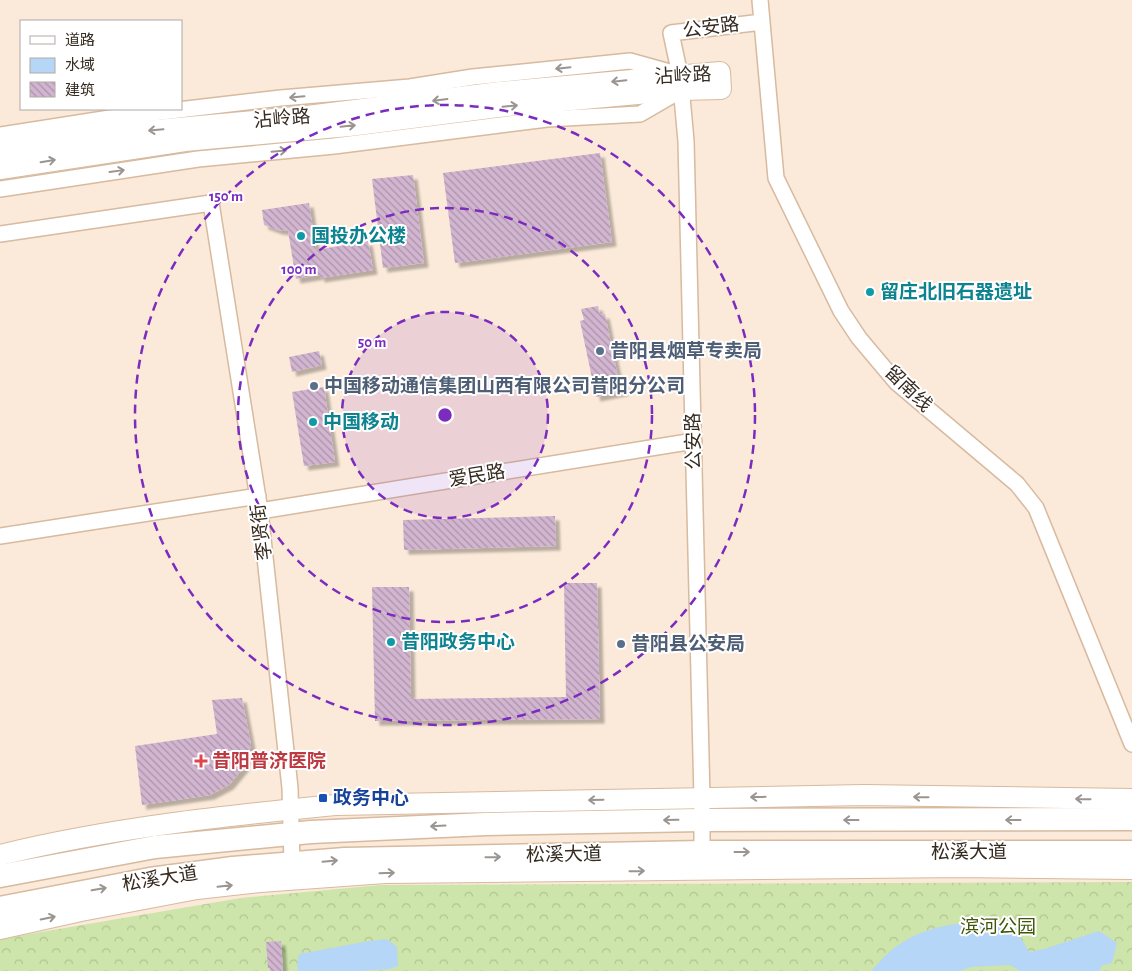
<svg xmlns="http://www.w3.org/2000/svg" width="1132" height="971" viewBox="0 0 1132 971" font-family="'Alegreya Sans','Noto Sans SC',sans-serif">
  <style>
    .forest { fill: url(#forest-crowns) }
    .water { fill: #b5d6f7 }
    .building { fill: url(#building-back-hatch); filter: url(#shadow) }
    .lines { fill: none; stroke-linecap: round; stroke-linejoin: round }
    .minor-casing { stroke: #d7ba9f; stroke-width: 18 }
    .major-casing { stroke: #d7ba9f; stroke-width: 22 }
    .highway-casing { stroke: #d7ba9f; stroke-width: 25 }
    .minor { stroke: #fff; stroke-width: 15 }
    .major { stroke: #fff; stroke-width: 20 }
    .highway { stroke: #fff; stroke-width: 22 }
    .oneway { stroke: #9a9590 }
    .ring { fill: none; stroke: #7b2cbf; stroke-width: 2.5; stroke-dasharray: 9 6 }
    .culture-dot { fill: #0f9aa8; stroke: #fff; stroke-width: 2 }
    .service-dot { fill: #5c6f8a; stroke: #fff; stroke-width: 2 }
    .health-dot { fill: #e0444e; stroke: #fff; stroke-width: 2 }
    .transit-dot { fill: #1a4fb4; stroke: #fff; stroke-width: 2 }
    .labels { text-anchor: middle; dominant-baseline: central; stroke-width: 4; stroke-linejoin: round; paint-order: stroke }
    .street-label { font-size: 19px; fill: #362b20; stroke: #fff }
    .culture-label { font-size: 19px; font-weight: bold; fill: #0d838f; stroke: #fff; text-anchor: start }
    .service-label { font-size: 19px; font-weight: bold; fill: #4e5e75; stroke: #fff; text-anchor: start }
    .health-label { font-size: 19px; font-weight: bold; fill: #be3a42; stroke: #fff; text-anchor: start }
    .transit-label { font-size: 19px; font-weight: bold; fill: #164399; stroke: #fff; text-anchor: start }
    .park-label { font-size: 19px; fill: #40570a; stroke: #fff }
    .centre { fill: #7b2cbf; stroke: #fff; stroke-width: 2.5 }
    .ring-label { font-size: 15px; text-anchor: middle; font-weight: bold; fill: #7b2cbf; stroke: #fff; stroke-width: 4; stroke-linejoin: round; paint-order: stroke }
  </style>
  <defs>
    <pattern id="forest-crowns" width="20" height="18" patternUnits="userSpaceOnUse" patternTransform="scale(1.25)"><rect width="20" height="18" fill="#cde4aa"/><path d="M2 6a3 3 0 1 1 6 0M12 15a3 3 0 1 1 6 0" fill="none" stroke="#b1c492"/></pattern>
    <pattern id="building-back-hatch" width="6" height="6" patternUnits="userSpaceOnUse" patternTransform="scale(1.25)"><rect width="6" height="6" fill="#d2b5d0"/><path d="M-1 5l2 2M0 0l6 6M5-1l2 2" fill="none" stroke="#ab93a8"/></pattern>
    <filter id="shadow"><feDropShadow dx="4.5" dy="4.5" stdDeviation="1" flood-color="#0004"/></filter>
  </defs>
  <rect width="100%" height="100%" fill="#fbe9d9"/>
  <!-- forest -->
  <path class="forest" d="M1132 882V971H0V939L241 898 381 885Z"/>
  <!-- water -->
  <path class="water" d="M1003 921 1014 926 1029 952 1044 949 1099 931 1117 943 1112 963 1101 966 1100 971H1020L1010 965 971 967 960 971H871C878 964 885 955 893 949 927 923 962 922 1003 921Z
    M387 939 397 947 398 966 389 969 360 971H298L297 965 299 954 369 941Z"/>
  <!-- building -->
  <path class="building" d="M600 153 612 242 455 263 443 173Z
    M413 175 424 263 383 268 372 179Z
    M309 203 316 250 368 241 373 270 320 278V275L296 279 288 231 278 230 264 225 262 210Z
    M598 306 600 315 605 314 619 382 623 381 625 391 596 397 580 321 584 320 581 309Z
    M319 351 322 365 292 372 289 357Z
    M324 387 335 462 304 466 292 392Z
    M555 516 556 546 404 550 403 520Z
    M564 583H597L600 719 375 721 372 587H409L411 699 566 697Z
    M242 698 251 745 244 767 229 785 210 795 142 805 135 746 217 734 212 700Z
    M281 941 283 971H270V968H268L266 942Z"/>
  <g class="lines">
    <defs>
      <path id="minor" d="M760 0 776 178 841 311 859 338 896 382 1017 484 1036 508 1132 744
        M0 135 110 118 281 98 410 87 473 77 630 61 673 73
        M0 189 198 159 334 146 547 119 640 114 678 92
        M0 234 211 203 260 511 290 788 292 864
        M260 511 694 441
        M0 536 258 496
        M702 852V798L686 141 680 75 671 33 762 22"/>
      <path id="major" d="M0 152 113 134 307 116 500 92 720 72 721 89 681 90 498 107 349 126 185 141 0 169
        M0 855C110 828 223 816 335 805L864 795 1132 799
        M0 929 81 911 197 889 260 882 385 873 961 867 1132 869"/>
      <path id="highway" d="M0 876 155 847 311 832 486 824 702 820 1132 819
        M0 908 150 879 233 868 345 859 702 852H1132"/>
    </defs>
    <!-- minor casing -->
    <use href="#minor" class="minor-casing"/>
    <!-- major casing -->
    <use href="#major" class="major-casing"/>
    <!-- highway casing -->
    <use href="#highway" class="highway-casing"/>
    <!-- minor -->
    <use href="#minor" class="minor"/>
    <!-- major -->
    <use href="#major" class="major"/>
    <!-- highway -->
    <use href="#highway" class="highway"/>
  </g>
  <!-- one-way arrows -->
  <defs><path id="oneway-shaft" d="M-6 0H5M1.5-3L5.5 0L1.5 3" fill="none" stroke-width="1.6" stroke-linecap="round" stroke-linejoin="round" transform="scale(1.25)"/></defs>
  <g class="oneway">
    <use href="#oneway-shaft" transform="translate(563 68) rotate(174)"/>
    <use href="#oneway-shaft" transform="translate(619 81) rotate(174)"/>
    <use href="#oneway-shaft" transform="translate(297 97) rotate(175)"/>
    <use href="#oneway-shaft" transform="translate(440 100) rotate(173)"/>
    <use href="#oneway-shaft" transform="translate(510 106) rotate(-5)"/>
    <use href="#oneway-shaft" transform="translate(348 126) rotate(-6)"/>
    <use href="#oneway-shaft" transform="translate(156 130) rotate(175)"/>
    <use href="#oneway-shaft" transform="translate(279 151) rotate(-5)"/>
    <use href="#oneway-shaft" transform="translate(48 161) rotate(-9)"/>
    <use href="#oneway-shaft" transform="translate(117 171) rotate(-8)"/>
    <use href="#oneway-shaft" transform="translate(758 797) rotate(179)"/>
    <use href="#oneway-shaft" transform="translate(921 797) rotate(-179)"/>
    <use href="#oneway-shaft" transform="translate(1083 799) rotate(-179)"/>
    <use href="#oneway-shaft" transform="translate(596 800) rotate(179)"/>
    <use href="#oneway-shaft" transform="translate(671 820) rotate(179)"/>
    <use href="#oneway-shaft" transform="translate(851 820) rotate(-180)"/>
    <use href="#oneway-shaft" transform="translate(1013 820) rotate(-180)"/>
    <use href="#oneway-shaft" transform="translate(438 826) rotate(177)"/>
    <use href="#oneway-shaft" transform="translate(742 852)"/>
    <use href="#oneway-shaft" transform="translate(493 857) rotate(-1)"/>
    <use href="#oneway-shaft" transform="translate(330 861) rotate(-5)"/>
    <use href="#oneway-shaft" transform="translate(637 871) rotate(-1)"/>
    <use href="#oneway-shaft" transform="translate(387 873) rotate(-2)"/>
    <use href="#oneway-shaft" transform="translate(225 886) rotate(-6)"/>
    <use href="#oneway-shaft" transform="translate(99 889) rotate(-10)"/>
    <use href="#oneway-shaft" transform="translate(48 918) rotate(-12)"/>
  </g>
  <!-- distance rings -->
  <circle cx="445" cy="415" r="103" fill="#7b2cbf" fill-opacity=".12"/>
  <g class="ring">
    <circle cx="445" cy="415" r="103"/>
    <circle cx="445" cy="415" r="207"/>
    <circle cx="445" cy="415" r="310"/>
  </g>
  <!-- markers -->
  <g class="culture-dot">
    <circle cx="301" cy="236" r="5"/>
    <circle cx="870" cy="292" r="5"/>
    <circle cx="313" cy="422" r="5"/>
    <circle cx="391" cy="642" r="5"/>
  </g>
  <g class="service-dot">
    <circle cx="600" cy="351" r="5"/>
    <circle cx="314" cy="386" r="5"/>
    <circle cx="621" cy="644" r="5"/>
  </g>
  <path class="health-dot" d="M198.5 753.5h5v5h5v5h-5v5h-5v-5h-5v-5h5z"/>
  <rect class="transit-dot" x="318" y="793" width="10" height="10" rx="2.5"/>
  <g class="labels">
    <!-- street labels -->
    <g class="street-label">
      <text transform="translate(711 28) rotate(-7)">公安路</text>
      <text transform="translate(683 76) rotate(-3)">沾岭路</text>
      <text transform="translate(282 119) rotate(-5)">沾岭路</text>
      <text transform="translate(908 389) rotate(44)">留南线</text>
      <text transform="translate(694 441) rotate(-91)">公安路</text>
      <text transform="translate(477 476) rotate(-9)">爱民路</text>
      <text transform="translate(262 532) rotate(-97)">李贤街</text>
      <text x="969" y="852">松溪大道</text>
      <text transform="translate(564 855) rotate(-1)">松溪大道</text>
      <text transform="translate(160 879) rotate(-9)">松溪大道</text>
    </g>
    <!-- culture labels -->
    <g class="culture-label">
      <text x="311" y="236">国投办公楼</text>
      <text x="880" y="292">留庄北旧石器遗址</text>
      <text x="323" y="422">中国移动</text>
      <text x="401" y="642">昔阳政务中心</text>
    </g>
    <!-- service labels -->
    <g class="service-label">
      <text x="610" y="351">昔阳县烟草专卖局</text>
      <text x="324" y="386">中国移动通信集团山西有限公司昔阳分公司</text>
      <text x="631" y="644">昔阳县公安局</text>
    </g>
    <!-- health labels -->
    <g class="health-label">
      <text x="212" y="761">昔阳普济医院</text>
    </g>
    <!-- transit labels -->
    <g class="transit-label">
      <text x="333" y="798">政务中心</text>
    </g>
    <!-- park labels -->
    <g class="park-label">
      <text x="998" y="927">滨河公园</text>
    </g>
  </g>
  <circle cx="445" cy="415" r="8" class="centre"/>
  <g class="ring-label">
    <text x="226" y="201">150 m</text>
    <text x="299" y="274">100 m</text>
    <text x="372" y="347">50 m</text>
  </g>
  <!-- legend -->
  <rect x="20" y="20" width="162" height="90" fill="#ffffff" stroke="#afaaa6"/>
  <rect x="30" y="36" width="25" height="8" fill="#ffffff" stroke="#afaaa6"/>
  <text x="65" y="45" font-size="15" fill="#362b20">道路</text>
  <rect x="30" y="58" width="25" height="15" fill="#b5d6f7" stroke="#afaaa6"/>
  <text x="65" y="70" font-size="15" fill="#362b20">水域</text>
  <rect x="30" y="82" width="25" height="15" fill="url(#building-back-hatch)" stroke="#afaaa6"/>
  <text x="65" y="95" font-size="15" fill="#362b20">建筑</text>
</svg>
